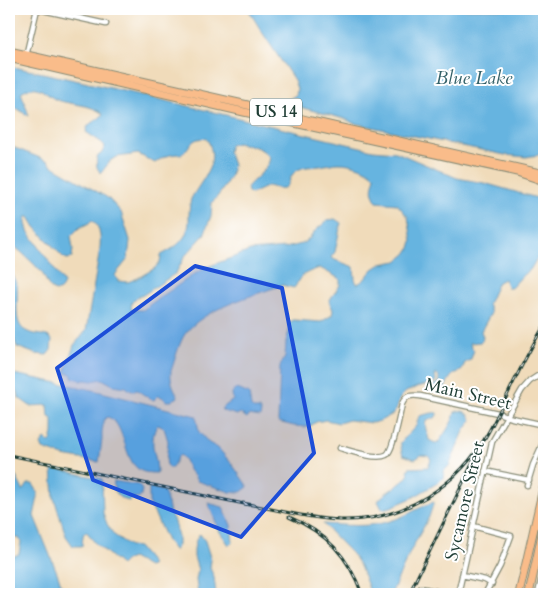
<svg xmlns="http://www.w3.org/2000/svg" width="553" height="603" viewBox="0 0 553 603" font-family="Cardo,serif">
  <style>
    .water { fill: #66b4e0; stroke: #42788a; fill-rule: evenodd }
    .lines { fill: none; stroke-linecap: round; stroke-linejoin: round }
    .minor-casing { stroke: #888c77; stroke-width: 7 }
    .primary-casing { stroke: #888c77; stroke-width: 9 }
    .minor { stroke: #fff; stroke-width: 4.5 }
    .primary { stroke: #f9bc8a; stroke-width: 7 }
    .rail-casing { stroke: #1f3d34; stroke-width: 3 }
    .rail { stroke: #fff; stroke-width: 1; stroke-dasharray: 4; stroke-linecap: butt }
    .marked { fill: #1d4ed8; fill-opacity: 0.2; stroke: #1d4ed8; stroke-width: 4; stroke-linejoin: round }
    .labels { text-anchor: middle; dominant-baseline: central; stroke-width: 4; stroke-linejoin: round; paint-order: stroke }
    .shield { fill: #fff; stroke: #627771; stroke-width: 1 }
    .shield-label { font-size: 16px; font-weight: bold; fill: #1f3d34 }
    .street-label { font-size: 18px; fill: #1f3d34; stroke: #fff }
    .water-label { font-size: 19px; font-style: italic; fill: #346168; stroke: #fff }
  </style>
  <rect width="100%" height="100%" fill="#fff"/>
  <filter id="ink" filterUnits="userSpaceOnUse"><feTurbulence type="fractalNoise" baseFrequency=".02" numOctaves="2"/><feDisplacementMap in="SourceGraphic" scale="10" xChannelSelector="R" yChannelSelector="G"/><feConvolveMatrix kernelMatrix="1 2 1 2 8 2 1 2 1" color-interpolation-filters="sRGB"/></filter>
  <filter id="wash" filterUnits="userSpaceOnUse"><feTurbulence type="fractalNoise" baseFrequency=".0096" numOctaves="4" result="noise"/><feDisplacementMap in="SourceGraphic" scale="20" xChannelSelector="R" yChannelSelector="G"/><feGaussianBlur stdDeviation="1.12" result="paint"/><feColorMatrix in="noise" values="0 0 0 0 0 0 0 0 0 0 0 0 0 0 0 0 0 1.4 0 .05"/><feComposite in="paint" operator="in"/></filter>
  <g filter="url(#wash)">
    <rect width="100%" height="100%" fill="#f0dbba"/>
    <!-- water -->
    <path class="water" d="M248 9H544V154L526 157 505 155 353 123 345 119 288 104 287 100 296 95 297 89 294 80 262 32Z
      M9 66C131 91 252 122 373 150L396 152 457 178 484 183 544 200V247L530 270 524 274 511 288H508L504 279 498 282 488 304 491 313 481 331 483 337 482 341 480 342 470 343 471 347 474 350 471 359 464 364C463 374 459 370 453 375 449 378 447 384 444 389L431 391 427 390 429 387 439 383 440 381 438 375H435L436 381 433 383 417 387 406 392 400 398 397 408 393 414 380 421 372 423 349 420 339 423 326 420 316 422 309 427H306L294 426 278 422 280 366 285 357 286 342 289 331 288 324 293 320 321 322 332 315 333 310 329 301 340 285V279L320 268C313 270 301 274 298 281 297 283 296 286 294 288L282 285C253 296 204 308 185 334 179 343 175 360 171 371 170 380 173 387 178 396L177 398 174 399 172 401H166L162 397 158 396 154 400 150 399 137 390 131 391 126 387 113 385 102 379 92 381 85 380 80 381 78 379 72 378V375L69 373H65L74 345 86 331 99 255C101 243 102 227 92 220L89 223 79 228 71 236 73 249 72 258 67 259 63 257 35 227 29 217H26V223L28 231 64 283C62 289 60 293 53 290 47 287 46 278 42 273 36 265 17 248 9 242V143L15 148 48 161 51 165 108 198 121 212 130 240 128 259 115 275 118 281 128 282 138 278 155 268 160 262 161 255C175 248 188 239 189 222 189 214 189 206 191 199 193 195 195 192 197 189 208 172 218 159 207 139 192 136 191 146 182 154 170 154 164 156 155 163L138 154 117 157 111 160 101 173C96 168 96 164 97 157L102 153 105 146 101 142 86 132C88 120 97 123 103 114 91 104 72 105 57 100 49 97 45 90 36 88 31 87 26 89 21 92L29 116 9 104ZM237 143C250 145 263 147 270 158 268 170 256 177 249 185L247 187 248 192 251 194 268 186C298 195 282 176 300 169 306 166 313 167 320 166 326 165 333 163 339 163 351 163 366 168 375 176 372 188 370 191 377 202L397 204 408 217 412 241 410 248 406 254 397 261 381 264 373 269 363 281 357 284 355 279 354 267 335 260 331 257 335 252 341 223 335 219 328 220 316 230 310 238 302 244 285 248 250 251 207 267 193 275 152 303 143 310H132L131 307 132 302 136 298 143 295 176 273 185 256 204 235 211 216 212 203 221 192 231 175 233 165 228 151 230 145Z
      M9 273 13 275C15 279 16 283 17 286 19 299 12 324 26 331 33 335 42 334 50 337L52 340 51 350 47 355 36 354 17 347 9 325Z
      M9 373 93 390 196 416 199 432 209 443 218 448 232 464 248 487 241 492H230L197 481C195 476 192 474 189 470 186 464 186 459 180 455L177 458 172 468H168C164 459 168 451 168 441 167 437 165 432 164 428L158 425 156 427C152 437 152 446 155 456 156 462 157 466 157 473 150 473 142 473 137 468 124 458 124 420 107 417L104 420 102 432V440L99 462 63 456 43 449 41 444 45 439 49 442 51 441 53 433V419L49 417 48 405 30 406 19 398 18 392 9 386Z
      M235 389 240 390 249 394 251 407 253 409H259L261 413 260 417 249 415 247 418 240 413 237 415 223 411 221 409 233 400 232 393Z
      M458 411C465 410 469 414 472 420L464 431 449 466 444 471 443 478 439 482 412 498 391 507 382 509 378 501C386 490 402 486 409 474L408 471 409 468 428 467 431 459 428 456 421 455 417 458 415 459 403 455C402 453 400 444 401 442L416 426 419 416C424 415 433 412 437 413V415L435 418 426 421C424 429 428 433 429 440L435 443H438C444 434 454 421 455 412Z
      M9 461H12L13 471 23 490H24L28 484H33L38 492V497L34 516 58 575 64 594H9V558L19 554 21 542 19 538H14L12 546 11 547 9 545Z
      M52 469 66 471 102 479 103 513 107 524 114 535 130 546 138 547 152 564 151 566 148 567 132 558 126 560 121 565 95 543 87 532 84 533C82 537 83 541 82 546H73L66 536 54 498Z
      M114 481 139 485 142 490 141 495 139 498H132L129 501C118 499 112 492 114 481Z
      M149 487 164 491 168 504 170 514 173 519 178 536V544L175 551 167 541 149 502Z
      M434 502 429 517 410 552 391 594H371L360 566 352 554 323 524C346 525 368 528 390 521 405 517 419 507 434 502Z
      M208 503 223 507 231 525 233 542 229 545 220 532Z
      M200 534 205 541 211 560 210 568 214 577 216 594H198L196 580 198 570 194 557V549L196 540Z"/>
  </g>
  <g filter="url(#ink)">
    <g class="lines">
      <defs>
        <path id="minor" d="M38 9 106 24
          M26 56 37 9
          M340 448C350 451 377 460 386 455 393 452 400 413 402 404 406 395 411 395 420 396L498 413 512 418 544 425
          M485 471 529 480
          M527 485 533 465 544 441
          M473 526 511 536 500 566 485 594
          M462 575 485 580 492 584
          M421 588 450 594
          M458 594 492 442 522 390 530 381 544 372
          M538 594 544 568"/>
        <path id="primary" d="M9 51 252 106 311 121 544 174
          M9 58 244 112 517 172 544 181
          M519 594 544 484
          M529 594 544 525"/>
      </defs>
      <!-- minor casing -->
      <use href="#minor" class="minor-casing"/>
      <!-- primary casing -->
      <use href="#primary" class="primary-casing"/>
      <!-- minor -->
      <use href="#minor" class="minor"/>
      <!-- primary -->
      <use href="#primary" class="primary"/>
      <defs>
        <path id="rail" d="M9 455 249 505
          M243 503C273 509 310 519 340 520 403 522 460 485 489 431 508 396 523 359 544 326
          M289 517C327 533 348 556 362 594
          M409 594 474 460"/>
      </defs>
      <!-- rail casing -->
      <use href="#rail" class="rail-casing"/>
      <!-- rail -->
      <use href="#rail" class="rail"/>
    </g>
  </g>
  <!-- marked area -->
  <path class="marked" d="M195 266 282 288 314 453 241 537 93 480 57 368Z"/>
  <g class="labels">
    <!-- shield labels -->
    <rect class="shield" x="250" y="98.5" width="52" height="27" rx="4"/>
    <g class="shield-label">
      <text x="276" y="112">US 14</text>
    </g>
    <!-- street labels -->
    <g class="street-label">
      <text transform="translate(468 394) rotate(13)">Main Street</text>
      <text transform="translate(465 501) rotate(-77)">Sycamore Street</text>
    </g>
    <!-- water labels -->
    <g class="water-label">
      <text x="474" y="78">Blue Lake</text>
    </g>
  </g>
  <!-- margin -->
  <rect width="553" height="603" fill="none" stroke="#fff" stroke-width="30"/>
</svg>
